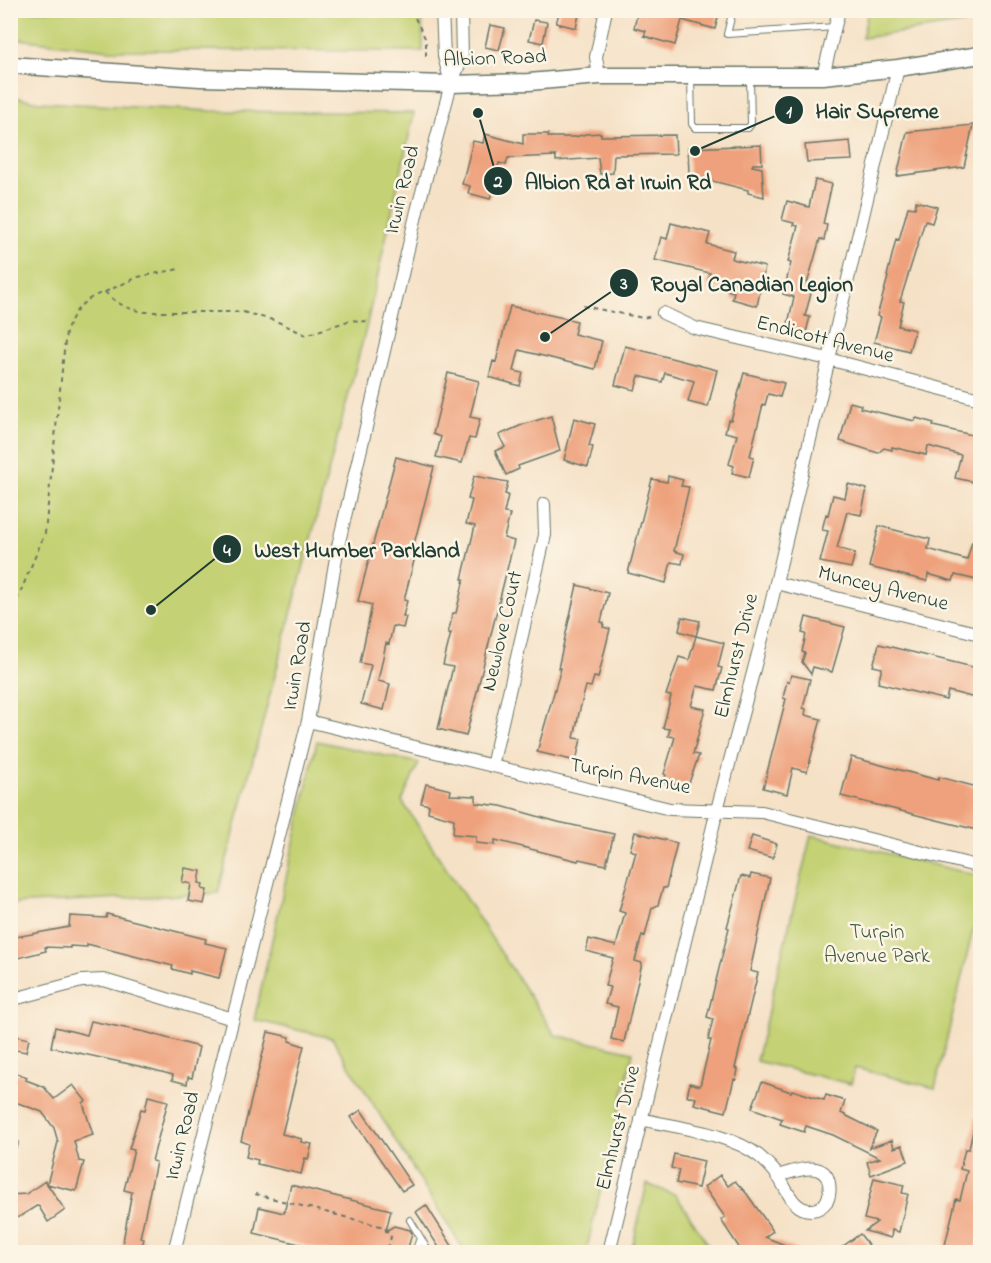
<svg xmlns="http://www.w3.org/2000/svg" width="991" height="1263" viewBox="0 0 991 1263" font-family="'Indie Flower',sans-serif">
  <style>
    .green { fill: #c4d274; stroke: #728854; stroke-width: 1.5 }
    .building { fill: #eea17b }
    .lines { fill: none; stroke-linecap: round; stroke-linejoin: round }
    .lane-casing { stroke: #6a7667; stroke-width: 8 }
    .street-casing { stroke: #6a7667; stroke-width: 14 }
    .secondary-casing { stroke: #6a7667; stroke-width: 19 }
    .path { stroke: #6a7667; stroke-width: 2; stroke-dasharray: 4.5 4.5; stroke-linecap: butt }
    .lane { stroke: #fff; stroke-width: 6 }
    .street { stroke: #fff; stroke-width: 12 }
    .secondary { stroke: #fff; stroke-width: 16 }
    .labels { text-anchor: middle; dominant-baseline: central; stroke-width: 5; stroke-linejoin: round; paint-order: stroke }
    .street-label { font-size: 21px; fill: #1f3d34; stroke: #fcf5e5 }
    .park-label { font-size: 21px; fill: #405b41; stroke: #fcf5e5 }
    .leader { fill: none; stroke: #1f3d34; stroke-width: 2 }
    .callout-dot { fill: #1f3d34; stroke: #fcf5e5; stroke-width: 2 }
    .mark-label { font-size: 18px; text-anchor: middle; font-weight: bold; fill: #fff }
    .callout-label { font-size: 22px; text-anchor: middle; font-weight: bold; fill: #1f3d34; stroke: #fcf5e5; stroke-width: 5; stroke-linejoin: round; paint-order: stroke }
  </style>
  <rect width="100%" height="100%" fill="#fcf5e5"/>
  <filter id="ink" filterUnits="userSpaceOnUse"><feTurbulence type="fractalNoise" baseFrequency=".0167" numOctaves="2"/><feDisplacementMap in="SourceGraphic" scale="12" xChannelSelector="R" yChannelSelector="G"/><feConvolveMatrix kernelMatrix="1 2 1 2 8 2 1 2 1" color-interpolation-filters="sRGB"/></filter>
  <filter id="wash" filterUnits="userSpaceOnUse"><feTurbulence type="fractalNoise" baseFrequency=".008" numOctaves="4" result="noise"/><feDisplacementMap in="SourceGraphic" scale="24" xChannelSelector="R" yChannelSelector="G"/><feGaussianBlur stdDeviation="1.35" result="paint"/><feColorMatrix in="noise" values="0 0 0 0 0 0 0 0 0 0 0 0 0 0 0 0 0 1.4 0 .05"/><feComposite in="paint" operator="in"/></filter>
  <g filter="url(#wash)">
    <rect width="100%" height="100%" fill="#f5e1c6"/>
    <!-- green -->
    <path class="green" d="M422 11 423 51 110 50 11 38V11Z
      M868 11H980V21L862 38Z
      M11 96 39 102 211 111 414 113 366 328 218 893 11 904Z
      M317 741 419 763 402 801 555 1035 633 1052 586 1252H465L332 1038 254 1020Z
      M811 835 980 876V901L935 1088 855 1068 851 1084 756 1061Z
      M647 1184 676 1195 713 1252H631Z"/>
    <g id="blocks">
      <!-- building -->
      <path class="building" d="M560 10H580L576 28 556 23Z
        M638 10H720L715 29 682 20 675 45 644 36 646 31 634 28Z
        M534 20 547 22 543 43 529 40Z
        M490 25 505 28 499 50 485 47Z
        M973 125 964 167 897 176 907 132Z
        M601 133V136L675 135 676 154 614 155 613 173 600 174 598 158 556 161V156L508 158 506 165 499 163 490 199 468 193 470 186 462 184 473 141 483 143 485 134 523 144V134H548V137H575L586 134Z
        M850 141 852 160 807 162 805 145Z
        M761 145 762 164H753L752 166 762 168 764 197 748 193V190L689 175 688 148Z
        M815 180 832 184 823 224 827 225 824 240 820 239 807 284 813 286 805 316 810 317 806 332 787 328 794 297 783 294 791 263 788 262 798 226 793 225 794 223 782 220 787 201 809 207Z
        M916 201 937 207 932 223 925 221 900 301 904 302 898 326 915 330 909 351 874 342 881 317 877 316 888 277 887 276 896 239 899 240 908 207 915 208Z
        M671 223 710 233 707 244 734 251 732 259 765 267 757 306 732 299 734 292 707 285 710 273 655 260 661 237 667 239Z
        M510 306 577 321 574 334 602 341 595 369 519 350 514 371 523 373 520 386 489 377 493 361 496 362Z
        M625 346 717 370 708 407 688 402 694 381 665 373 662 382 639 376 635 390 615 385Z
        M448 373 479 381 470 417 480 419 475 439 469 438 462 463 436 457 441 437 433 434Z
        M744 373 784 383 780 397 768 394 765 405 763 404 750 456 754 457 749 477 732 473 734 466 729 464 737 435 725 432 728 420H731Z
        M850 402 861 405 860 408 915 421 916 418 934 423 933 426 981 437V469L978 468 974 482 955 478 961 455 928 446 926 455 892 447V450L884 448 878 453 840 441Z
        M551 416 560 451 518 466 519 469 506 475 495 451 505 447 499 435 522 425Z
        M574 418 595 424 589 446 593 447 588 467 564 460Z
        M396 457 434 467 413 548 417 549 404 600 407 601 403 616 406 617 403 628 393 626 389 644 386 643 378 681 390 684 384 710 361 704 371 665 360 663 372 605 358 601Z
        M474 476 508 482 505 494 508 495 504 513 510 514 504 538 514 541 466 736 438 729 453 667 443 665 451 633H448L453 613H456L464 579H462L475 526 466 524 472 500 468 499Z
        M668 476 683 480 681 486 689 487 674 551 684 554 682 564 671 562 666 583 628 573 652 479 667 482Z
        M848 484 867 489 861 515 847 512 837 548 855 553 851 568 820 562 828 531 822 530 826 514 828 515 833 495 845 498Z
        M879 526 930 539 928 549 967 560 972 542 981 544V581L955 575 953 581 928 574 927 581 869 567Z
        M577 585 608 593 601 622 604 623 603 627 610 629 598 678 594 677 591 687 586 686 579 713 574 738 581 739 576 761 537 752 561 668H558Z
        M682 617 700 621 696 636 679 631Z
        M806 617 845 627 832 672 813 667 811 674 802 662 805 653 802 652 806 634 802 633Z
        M696 636 724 643 718 667 722 668 716 690 697 686 691 706 705 709 693 754 699 755 689 783 684 785 676 783 675 785 664 782 666 775 664 774 675 737 668 736 670 729 663 728 671 696 666 695 679 657 689 660Z
        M879 644 981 669 979 699 948 691 946 700 878 683 882 668 873 666Z
        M791 675 810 679 803 708 806 709 805 715 821 719 807 772 793 768 787 794 763 788 786 699 783 698 787 681 789 682Z
        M851 757 938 780 939 777 981 788V831L841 796Z
        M426 784 451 790 450 795 476 796V803L501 806 558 822 614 834 606 865 579 859 578 861 495 840V845L476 843V836L453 834 454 819 428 812 429 805 421 803Z
        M635 832 677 843 666 888H663L658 905 652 908 645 936 642 935 635 961 642 963 624 1042 611 1039 618 1007 605 1004 610 987 605 986 613 958 586 951 589 939 616 946 625 913 619 911 636 852 630 850Z
        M752 836 777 844 773 858 747 851Z
        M185 868 201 871 199 883 203 884 202 889 207 890 204 904 188 901 191 884 182 882Z
        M751 874 770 878 750 971 758 973 735 1068 738 1069 736 1080 734 1079 726 1112 694 1104 696 1098 687 1096 690 1083 700 1086 711 1040H708L713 1019 707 1017 729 928 727 927 741 876 750 878Z
        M107 914 206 939 205 943 227 948 219 978 190 971V974L172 969 173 966 87 944V947L70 946V948L45 947 46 951 10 960V938L69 927 70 916 106 918Z
        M91 1021 145 1032 199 1047 192 1078 188 1077 187 1084 172 1080 173 1075 143 1067 51 1047 55 1027 87 1035Z
        M268 1032 290 1037 289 1041 304 1046 282 1134 302 1139 301 1142 312 1144 308 1159 305 1158 301 1174 257 1164 258 1160 246 1157 249 1144 241 1141Z
        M16 1036 29 1039 26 1052 10 1049V1038L15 1039Z
        M16 1073 27 1077 26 1080 44 1087 54 1099 73 1085 86 1101 83 1103 93 1135 74 1141 79 1161 84 1162 76 1191 47 1184 58 1142 54 1128 42 1112 10 1100V1086Z
        M762 1082 791 1092 792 1090 824 1100 826 1095 845 1101 841 1113 877 1131 869 1148 892 1140 894 1148 902 1145 908 1161 871 1175 867 1162 880 1158 833 1135 806 1126 804 1132 780 1124 782 1119 752 1108Z
        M148 1096 168 1101 152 1161 156 1162 140 1238 144 1239 140 1252H121L132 1192 124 1190 134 1150 129 1149 141 1109 145 1110Z
        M361 1110 412 1185 402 1191 351 1117Z
        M976 1117 981 1118V1230L975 1252H948L949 1246 945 1245 956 1199 960 1200 967 1171 960 1169 965 1149H969Z
        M674 1154 704 1161 698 1188 676 1183 679 1170 671 1168Z
        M720 1175 728 1186 735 1181 747 1194 773 1231 765 1237 802 1252H742L721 1220 725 1217 704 1187Z
        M874 1178 904 1185 902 1193 908 1194 899 1232 892 1230 891 1238 865 1231 877 1222 864 1219Z
        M45 1181 65 1210 48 1222 38 1205 19 1217 10 1218V1195L26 1194Z
        M291 1185 391 1210 386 1231 394 1226 410 1230 412 1233 407 1252H332L254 1233 259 1207 284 1213Z
        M426 1205 456 1252H442L416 1212Z
        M860 1234 874 1252H835Z"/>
    </g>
  </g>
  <g filter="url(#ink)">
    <use href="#blocks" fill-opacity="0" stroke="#6a7667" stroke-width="1.5"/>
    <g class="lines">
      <defs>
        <path id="lane" d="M733 10 727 34 835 27
          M691 76 692 124 695 128H748L751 124 750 78
          M410 1220 429 1252
          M415 1252 420 1238"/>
        <path id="street" d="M442 10 444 56 451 84
          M599 76 596 57 606 10
          M823 76 839 10
          M663 313 695 328 828 359 980 399
          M776 583 980 634
          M308 721 670 809 762 812 980 867
          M492 766 545 535 544 504
          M10 1000 82 981 104 980 233 1019
          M641 1119C677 1128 730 1133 759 1156 766 1162 773 1169 778 1176 787 1189 793 1211 812 1210 818 1210 823 1206 827 1201 830 1195 830 1189 829 1183 824 1158 793 1172 777 1176
          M10 1143H12
          M174 1252 308 721 338 546 417 211 451 84 462 58 461 10
          M609 1252 717 810 770 608 898 68"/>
        <path id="secondary" d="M10 65 200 78 451 84 529 82 599 76H823L898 68 980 55"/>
      </defs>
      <!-- lane casing -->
      <use href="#lane" class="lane-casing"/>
      <!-- street casing -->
      <use href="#street" class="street-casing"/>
      <!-- secondary casing -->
      <use href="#secondary" class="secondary-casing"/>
      <!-- path -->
      <path class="path" d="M164 10 167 14
        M411 10 426 40V56
        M105 292 138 277 179 269
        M583 306 643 318 652 316
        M10 617 45 533 66 332C75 310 82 299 105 292 117 304 129 310 146 312H243L276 321 306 335 351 320 371 322
        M255 1194 384 1227 391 1237 387 1252
        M210 1252H211"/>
      <!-- lane -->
      <use href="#lane" class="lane"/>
      <!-- street -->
      <use href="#street" class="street"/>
      <!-- secondary -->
      <use href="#secondary" class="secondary"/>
    </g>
  </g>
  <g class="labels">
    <!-- street labels -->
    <g class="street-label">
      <text transform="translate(495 59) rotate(-2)">Albion Road</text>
      <text transform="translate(403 190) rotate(-76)">Irwin Road</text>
      <text transform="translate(825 340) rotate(14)">Endicott Avenue</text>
      <text transform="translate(883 589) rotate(14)">Muncey Avenue</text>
      <text transform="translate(503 631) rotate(-77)">Newlove Court</text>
      <text transform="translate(737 656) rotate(-76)">Elmhurst Drive</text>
      <text transform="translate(298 666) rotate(-80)">Irwin Road</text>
      <text transform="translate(630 777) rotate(11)">Turpin Avenue</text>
      <text transform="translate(619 1128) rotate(-76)">Elmhurst Drive</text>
      <text transform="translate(183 1136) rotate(-76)">Irwin Road</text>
    </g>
    <!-- park labels -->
    <g class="park-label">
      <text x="877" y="933">Turpin<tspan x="877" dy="24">Avenue Park</tspan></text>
    </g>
  </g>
  <!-- callouts -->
  <path class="leader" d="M695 151L789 110M478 113L498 181M545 337L624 283M151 610L227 549"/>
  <g class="callout-dot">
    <circle cx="695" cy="151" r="6"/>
    <circle cx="478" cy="113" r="6"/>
    <circle cx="545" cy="337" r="6"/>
    <circle cx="151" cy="610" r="6"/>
    <circle cx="789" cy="110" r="15"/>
    <circle cx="498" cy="181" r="15"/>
    <circle cx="624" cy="283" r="15"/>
    <circle cx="227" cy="549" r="15"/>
  </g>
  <g class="mark-label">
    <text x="789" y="117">1</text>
    <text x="498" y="187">2</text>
    <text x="624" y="289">3</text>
    <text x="227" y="556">4</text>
  </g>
  <g class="callout-label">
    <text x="877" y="118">Hair Supreme</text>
    <text x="618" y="189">Albion Rd at Irwin Rd</text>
    <text x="752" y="291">Royal Canadian Legion</text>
    <text x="357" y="557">West Humber Parkland</text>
  </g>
  <!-- margin -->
  <rect width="991" height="1263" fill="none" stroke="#fcf5e5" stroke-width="36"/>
</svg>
